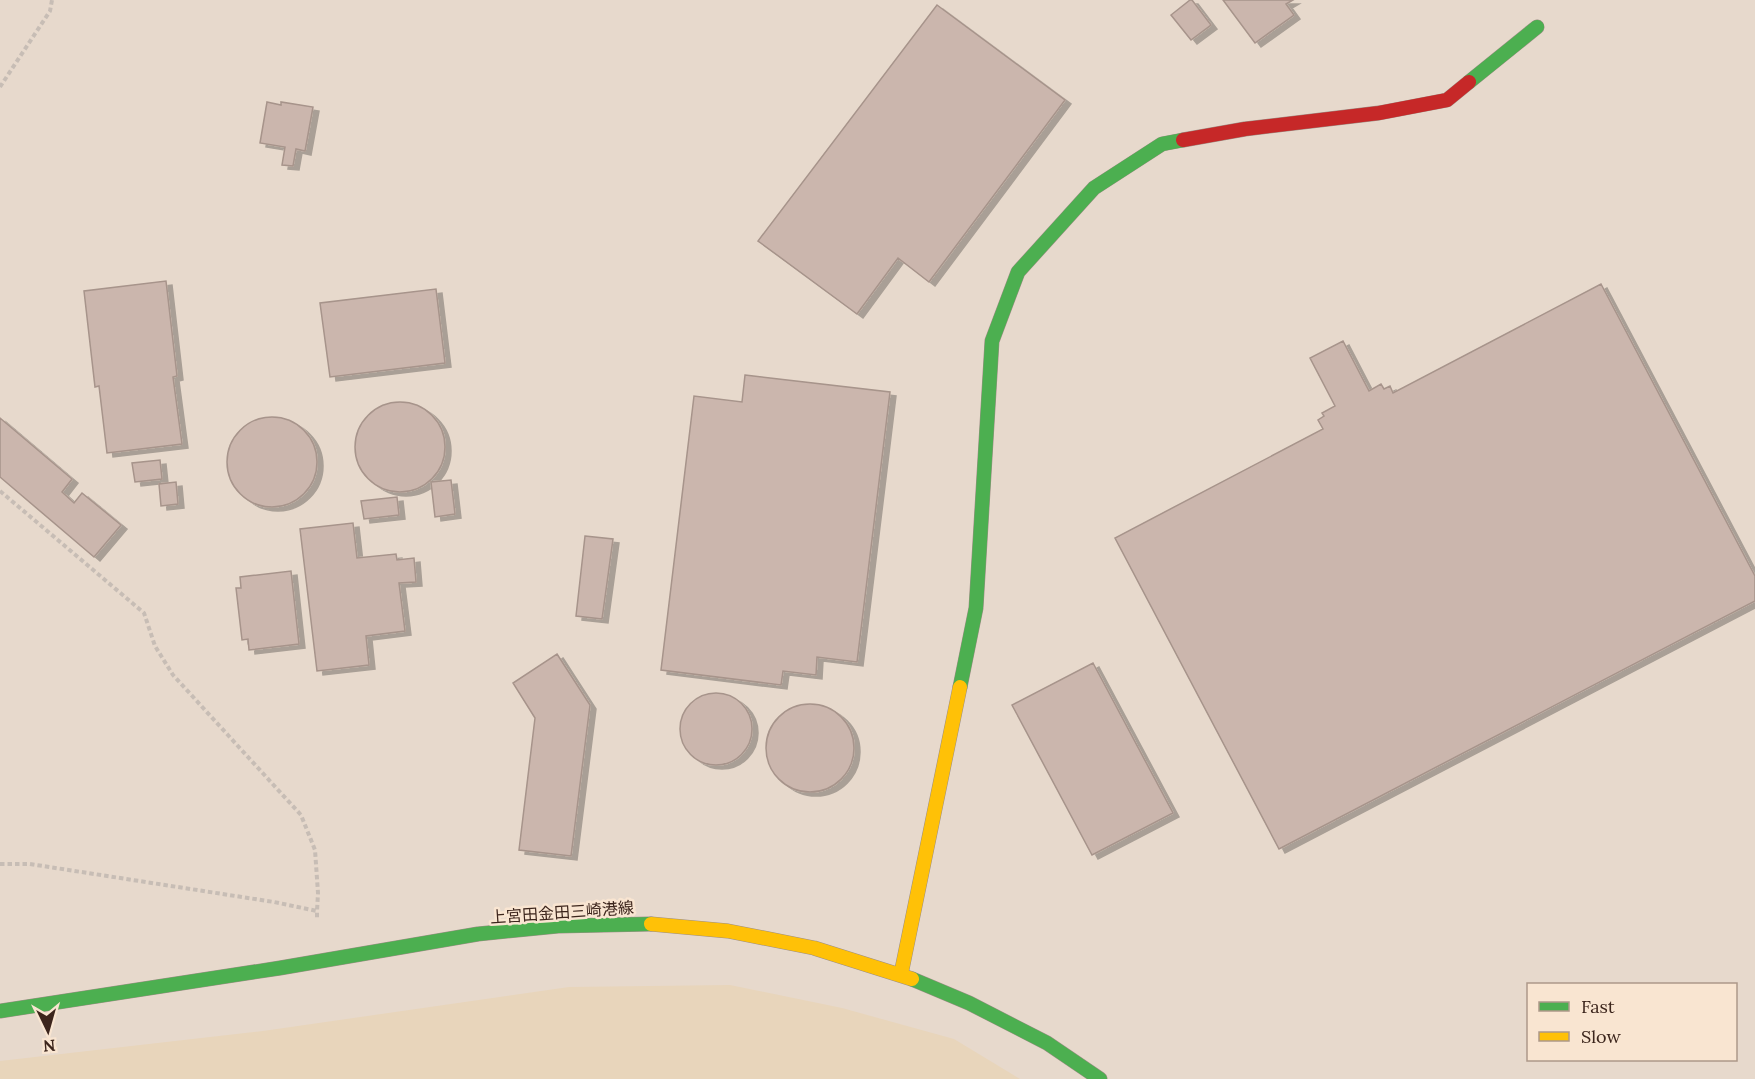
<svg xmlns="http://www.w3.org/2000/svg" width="1755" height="1079" viewBox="0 0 1755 1079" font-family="Lora,'Noto Sans JP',serif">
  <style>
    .farmland { fill: #e8d5bb }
    .building { fill: #cbb6ad; stroke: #a7948b; stroke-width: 1.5; filter: url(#shadow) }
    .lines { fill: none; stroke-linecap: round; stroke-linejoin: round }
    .fast-casing { stroke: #9c8e85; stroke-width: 15 }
    .slow-casing { stroke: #9c8e85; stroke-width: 15 }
    .jam-casing { stroke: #9c8e85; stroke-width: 15 }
    .path { stroke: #c7bdb5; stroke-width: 4; stroke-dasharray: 4.5 3; stroke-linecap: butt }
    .fast { stroke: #4caf50; stroke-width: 14 }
    .slow { stroke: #ffc107; stroke-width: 14 }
    .jam { stroke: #c62828; stroke-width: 14 }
    .labels { text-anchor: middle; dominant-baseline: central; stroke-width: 5; stroke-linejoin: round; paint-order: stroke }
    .street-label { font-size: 16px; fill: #3c251c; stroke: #f9e5d1 }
  </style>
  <defs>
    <filter id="shadow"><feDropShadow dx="6" dy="4" stdDeviation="0" flood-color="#0004"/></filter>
  </defs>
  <rect width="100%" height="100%" fill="#e7d9cc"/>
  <!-- farmland -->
  <path class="farmland" d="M730 985 842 1008 954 1039 1020 1079H0V1061L263 1031 569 987Z"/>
  <!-- building -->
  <path class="building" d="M1190 0H1192L1211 25 1191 40 1171 15Z
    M1223 0H1293L1286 4 1294 15 1255 43Z
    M937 5 1065 100 929 282 898 258 857 314 758 241Z
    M267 102 281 105V102L313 107 305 151 296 149 293 166 282 165 285 147 260 143Z
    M166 281 177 376 173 377 182 444 107 453 99 386 95 387 84 291Z
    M1601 284 1755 576V601L1279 849 1115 538 1323 429 1318 420 1324 416 1322 413 1335 406 1310 358 1343 341 1369 391 1381 384 1384 389 1390 386 1393 393Z
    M436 289 445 363 330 377 320 303Z
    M745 375 890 392 857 662 817 657 816 675 783 671 781 685 661 670 694 396 742 402Z
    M355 447a45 45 0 1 1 90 0a45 45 0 1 1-90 0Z
    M227 462a45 45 0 1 1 90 0a45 45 0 1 1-90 0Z
    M0 418 72 479 62 492 74 503 82 493 121 525 94 557 0 477Z
    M160 460 162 479 135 482 132 463Z
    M451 480 455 514 435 517 431 482Z
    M176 482 178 504 161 506 159 484Z
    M397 497 399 515 364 519 361 501Z
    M353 523 357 558 396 554 397 560 414 558 416 582 399 583 405 631 366 636 369 665 317 671 300 529Z
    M585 536 613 539 602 619 576 616Z
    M291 571 299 644 249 650 248 639 242 640 236 588H241L240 577Z
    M557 654 590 705 571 856 519 850 535 718 513 683Z
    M1093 663 1173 813 1092 855 1012 705Z
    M680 729a36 36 0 1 1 72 0a36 36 0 1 1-72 0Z
    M766 748a44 44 0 1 1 88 0a44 44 0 1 1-88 0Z"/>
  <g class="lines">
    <defs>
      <path id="fast" d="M1469 82 1537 27
        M960 687 976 608 992 341 1018 272 1094 188 1162 144 1183 140
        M912 979 969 1003 1047 1043 1100 1079
        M0 1011 280 968 478 934 558 926 651 924"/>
      <path id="slow" d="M651 924 728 931 814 948 912 979
        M901 974 960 687"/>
      <path id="jam" d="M1183 140 1245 129 1379 113 1447 100 1469 82"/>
    </defs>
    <!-- fast casing -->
    <use href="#fast" class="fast-casing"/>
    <!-- slow casing -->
    <use href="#slow" class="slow-casing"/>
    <!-- jam casing -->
    <use href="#jam" class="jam-casing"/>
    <!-- path -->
    <path class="path" d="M0 87 50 11 52 0
      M0 491 144 613 155 646 173 675 301 815 315 850 318 893 317 911
      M0 864H30L274 902 317 911V919"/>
    <!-- fast -->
    <use href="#fast" class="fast"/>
    <!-- slow -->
    <use href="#slow" class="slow"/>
    <!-- jam -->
    <use href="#jam" class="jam"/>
  </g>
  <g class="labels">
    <!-- street labels -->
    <g class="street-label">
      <text transform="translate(562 912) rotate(-4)">上宮田金田三崎港線</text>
    </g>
  </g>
  <!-- legend -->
  <rect x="1527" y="983" width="210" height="78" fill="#f9e5d1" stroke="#ad9889" stroke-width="1.5"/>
  <rect x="1539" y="1002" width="30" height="9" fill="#4caf50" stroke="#ad9889" stroke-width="1.5"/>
  <text x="1581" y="1013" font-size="18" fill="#3c251c">Fast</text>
  <rect x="1539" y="1032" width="30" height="9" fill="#ffc107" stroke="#ad9889" stroke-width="1.5"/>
  <text x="1581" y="1043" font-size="18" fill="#3c251c">Slow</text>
  <!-- north arrow -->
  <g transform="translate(48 1031) rotate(175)" stroke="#f9e5d1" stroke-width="4.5" paint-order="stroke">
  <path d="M0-4.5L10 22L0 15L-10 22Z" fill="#3c251c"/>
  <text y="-9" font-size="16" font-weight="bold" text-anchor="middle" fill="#3c251c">N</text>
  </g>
</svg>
